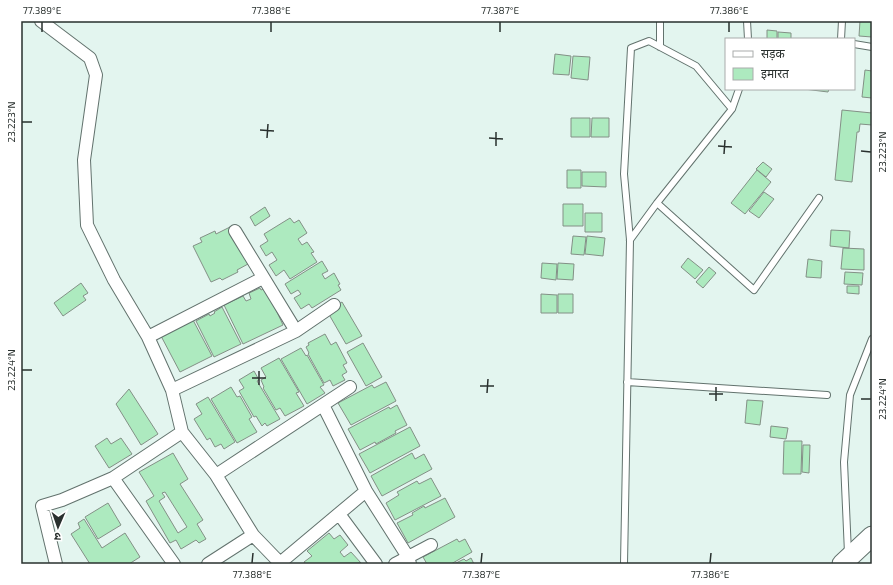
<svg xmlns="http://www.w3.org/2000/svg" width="893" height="585" viewBox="0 0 893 585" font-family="'Exo 2','Noto Sans Devanagari',sans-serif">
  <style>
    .building { fill: #adeabf; stroke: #839086; fill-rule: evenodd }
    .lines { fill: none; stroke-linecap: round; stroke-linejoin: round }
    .service-casing { stroke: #62726d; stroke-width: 8 }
    .minor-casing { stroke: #62726d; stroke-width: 14 }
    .primary-casing { stroke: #62726d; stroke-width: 21 }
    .service { stroke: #fff; stroke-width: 6 }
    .minor { stroke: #fff; stroke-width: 12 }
    .primary { stroke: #fff; stroke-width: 19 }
    .ticks { fill: none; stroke: #29302e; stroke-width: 1.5 }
    .neatline { fill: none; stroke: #29302e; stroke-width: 1.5 }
    .ticks-label { font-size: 10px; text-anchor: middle; fill: #29302e }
  </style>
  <rect width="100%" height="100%" fill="#e3f5ef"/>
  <!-- building -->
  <path class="building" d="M860 21H872V37L859 36Z
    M767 30 777 31V39H767Z
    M778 32 791 33V39H778Z
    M555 54 571 56 569 75 553 74Z
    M573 56 590 57 588 80 571 78Z
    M865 70 872 71V98L862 97Z
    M804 89H829L828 92Z
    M842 110 872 113V125L860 124 859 132H857L852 182 835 180Z
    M571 118H590V137H571Z
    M592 118H609V137H591Z
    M763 162 772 169 766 177 756 169Z
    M567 170H581V188H567Z
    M757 170 771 182 745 214 731 203Z
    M582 172H606V187L582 186Z
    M764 192 774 199 759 218 749 211Z
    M563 204H583V226H563Z
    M265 207 270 216 255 226 250 217Z
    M585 213H602V232H585Z
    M290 218 294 223 299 220 307 233 298 239 302 245 307 242 314 252 311 253 317 262 290 279 284 270 276 276 269 265 277 260 272 252 266 256 260 246 268 241 264 234Z
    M230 227 248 264 237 270 238 272 222 280 220 278 211 282 193 246 202 242 200 238 215 231 216 234Z
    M831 230 850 231 849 248 830 246Z
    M573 236 586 237 584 255 571 254Z
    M587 236 605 238 603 256 585 254Z
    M843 248 864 249V270L841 269Z
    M688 258 703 270 695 279 681 267Z
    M808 259 822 261 821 278 806 277Z
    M322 261 328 271 322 274 325 279 334 273 340 284 338 285 341 290 312 308 309 304 301 309 294 298 301 294 298 290 291 294 285 284Z
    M542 263 557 264 556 280 541 278Z
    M558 263 574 264 573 280 557 279Z
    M709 267 716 273 703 288 696 282Z
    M845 272 863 273 862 285 844 284Z
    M81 283 88 293 83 296 86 300 63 316 54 303Z
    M847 286H859V294L847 293Z
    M260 288 261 290 266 288 283 325 243 344 224 305 243 296 246 301 251 299 249 293Z
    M541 294 557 295V313H541Z
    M558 294H573V313H558Z
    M342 302 362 336 346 344 327 311Z
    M222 307 241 344 214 357 196 321 209 314 210 316 215 313 214 312Z
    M193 320 212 356 180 372 161 336Z
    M325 334 331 345 336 342 347 363 343 365 347 372 342 375 345 380 333 386 330 380 324 383 308 354 309 353 306 347 309 345 308 343Z
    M363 343 382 377 366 386 347 352Z
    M301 348 306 356 307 355 324 385 320 387 325 393 307 404 281 359Z
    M279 358 299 392 296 393 304 406 285 416 280 408 276 410 263 388 264 387 261 380 266 377 261 368Z
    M254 371 259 380 257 381 280 419 267 426 265 423 262 426 256 416 254 417 239 391 244 388 239 380Z
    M386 382 396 401 351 425 338 403 372 385 374 388Z
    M231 387 237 397 240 396 252 417 249 419 257 432 237 443 211 399Z
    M129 389 158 434 141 445 116 404Z
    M208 397 235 442 224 449 221 444 215 447 210 438 207 440 194 419 202 414 196 404Z
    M747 400 763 401 760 425 745 423Z
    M397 405 407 425 395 431 396 433 376 444 375 442 360 450 348 429 389 407 390 409Z
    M771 426 788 428 786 439 770 437Z
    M410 427 420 446 370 473 359 454Z
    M107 438 111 444 121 438 132 454 109 468 95 446Z
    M784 441H802L801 474H783Z
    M803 445H810L809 473 802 472Z
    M173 453 188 479 180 484 203 520 197 524 206 539 199 543 196 540 181 549 176 540 170 543 146 501 154 496 139 472ZM165 492 187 527 178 533 159 501 165 497 162 493Z
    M412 453 415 459 424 454 432 469 382 496 371 476Z
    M431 478 441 496 395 520 386 503 399 495 397 492 417 481 419 484Z
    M445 498 455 517 408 543 397 523 413 515 412 513 424 506 425 508Z
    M108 503 121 525 98 539 85 517Z
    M84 519 102 548 125 533 140 557 129 564H90L71 534 80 528 78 523Z
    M329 533 334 539 340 535 348 545 340 552 344 557 351 552 361 563 305 564 304 562 312 556 307 551Z
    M457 539 459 542 465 539 472 552 451 564H427L423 557Z
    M471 558 474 564H454L464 559 466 561Z"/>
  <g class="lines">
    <defs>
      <path id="service" d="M747 21 748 39
        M841 39 842 21
        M854 44 872 47
        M660 47V21
        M657 203 754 290 819 198
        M630 240 657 203 732 109 739 89
        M627 382 827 395
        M848 553 844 462 850 395 872 339
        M624 564 630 240 624 174 631 48 649 41 696 66 732 109"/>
      <path id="minor" d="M41 21 90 58 96 75 84 160 87 225 114 280 148 337
        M235 231 296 331
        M263 278 148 337 172 390 182 432 216 475 253 535 281 564
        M172 390 296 331 334 305
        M323 405 366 491 408 557 410 564
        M216 475 350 387
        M113 478 174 564
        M339 514 376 564
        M280 563 366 491
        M56 564 42 506 62 500 113 478 182 432
        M208 564 253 535
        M395 564 431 545"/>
      <path id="primary" d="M842 564 872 536"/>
    </defs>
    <!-- service casing -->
    <use href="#service" class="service-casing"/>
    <!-- minor casing -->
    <use href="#minor" class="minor-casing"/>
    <!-- primary casing -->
    <use href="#primary" class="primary-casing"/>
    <!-- service -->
    <use href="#service" class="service"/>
    <!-- minor -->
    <use href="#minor" class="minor"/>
    <!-- primary -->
    <use href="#primary" class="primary"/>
  </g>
  <!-- ticks -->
  <path class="ticks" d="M42 32V22M271 32V22M500 32V22M729 32V22M22 122H32M260 130 274 131M267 138 268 124M489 138 503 139M496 146V132M718 146 732 147M861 151 871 152M724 154 725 140M22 370H32M252 378H266M259 385V371M480 386H494M487 393 488 379M709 394H723M861 399H871M716 401V387M252 563 253 553M481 563 482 553M710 563 711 553"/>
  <!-- border -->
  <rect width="893" height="585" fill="none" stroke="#ffffff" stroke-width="44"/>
  <!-- legend -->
  <rect x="725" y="38" width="130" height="52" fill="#ffffff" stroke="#a9acab"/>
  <rect x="733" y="51" width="20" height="6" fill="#ffffff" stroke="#a9acab"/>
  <text x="761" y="58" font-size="12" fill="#29302e">सड़क</text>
  <rect x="733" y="68" width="20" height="12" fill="#adeabf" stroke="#a9acab"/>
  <text x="761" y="78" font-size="12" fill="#29302e">इमारत</text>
  <!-- north arrow -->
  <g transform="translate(58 527) rotate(182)" stroke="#ffffff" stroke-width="3" paint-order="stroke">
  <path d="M0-3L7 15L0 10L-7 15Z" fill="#29302e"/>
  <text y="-6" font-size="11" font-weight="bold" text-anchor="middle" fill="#29302e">उ</text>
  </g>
  <rect x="22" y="22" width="849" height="541" class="neatline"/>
  <g class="ticks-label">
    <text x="42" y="14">77.389°E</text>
    <text x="271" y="14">77.388°E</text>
    <text x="500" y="14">77.387°E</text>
    <text x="729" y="14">77.386°E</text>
    <text transform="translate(11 122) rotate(-90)" y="4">23.223°N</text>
    <text transform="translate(882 152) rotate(-90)" y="4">23.223°N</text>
    <text transform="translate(11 370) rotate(-90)" y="4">23.224°N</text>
    <text transform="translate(882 399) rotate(-90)" y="4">23.224°N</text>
    <text x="252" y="578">77.388°E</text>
    <text x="481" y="578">77.387°E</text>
    <text x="710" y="578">77.386°E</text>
  </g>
</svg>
